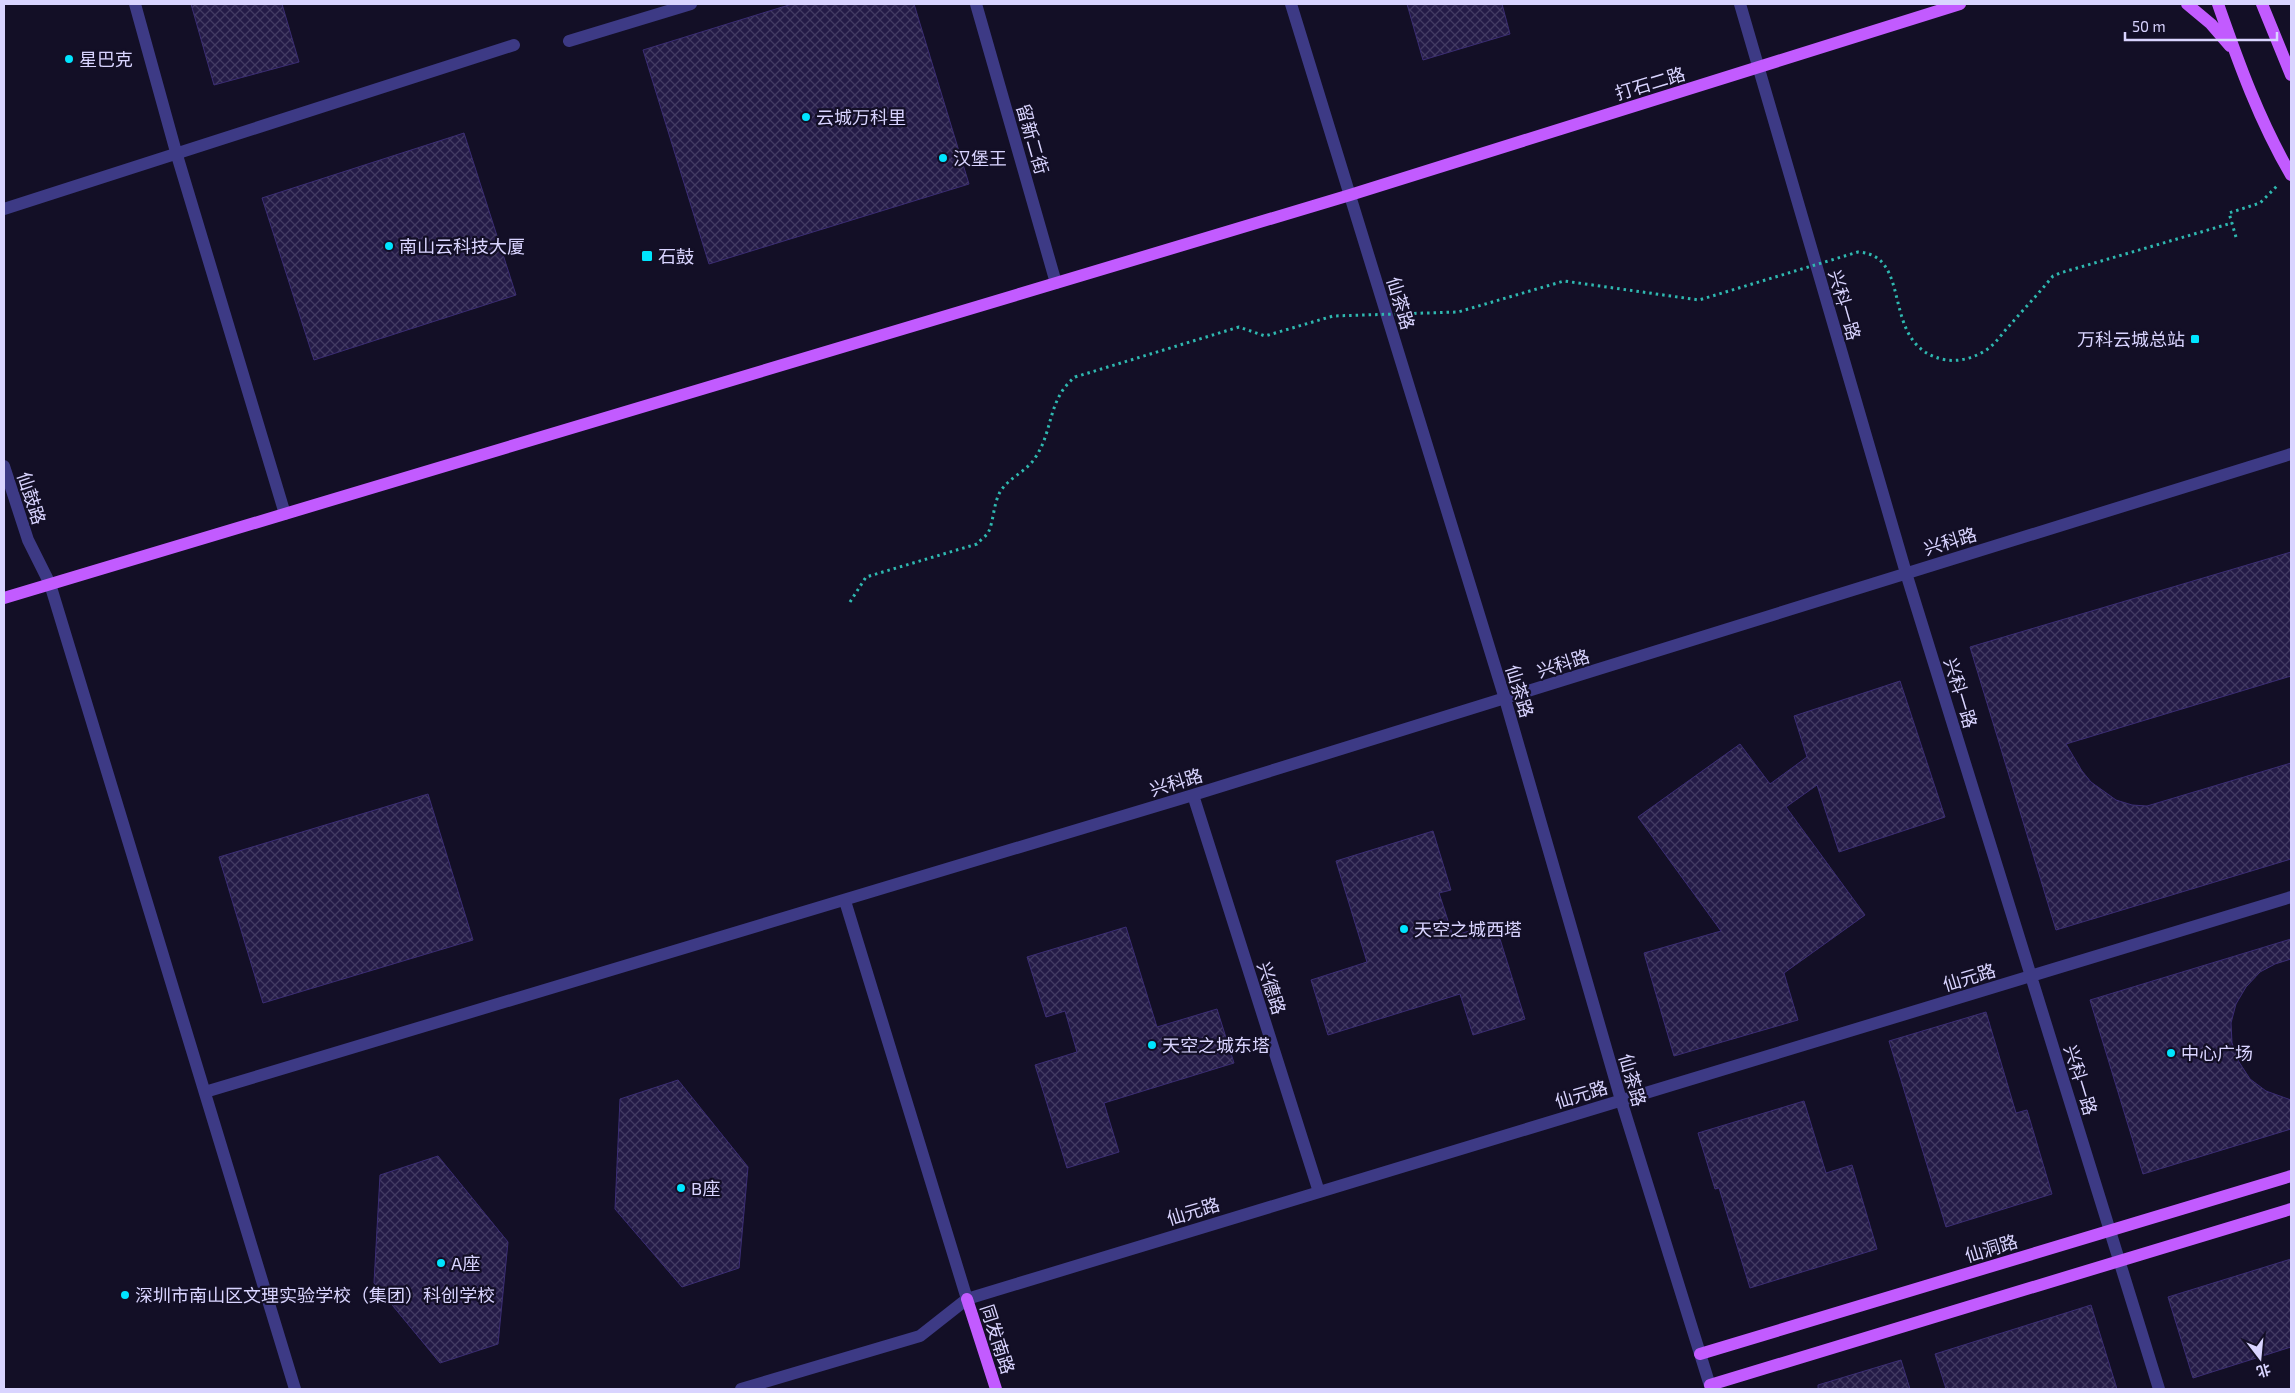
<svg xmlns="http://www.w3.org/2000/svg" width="2295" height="1393" viewBox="0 0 2295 1393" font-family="'Exo 2','Noto Sans SC',sans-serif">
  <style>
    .building { fill: url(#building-cross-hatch); stroke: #3b2d73 }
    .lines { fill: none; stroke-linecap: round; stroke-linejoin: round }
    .path { stroke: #2fb8b0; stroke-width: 3; stroke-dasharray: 2.5 4; stroke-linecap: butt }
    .minor { stroke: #3d3a85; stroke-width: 12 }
    .major { stroke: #c25bff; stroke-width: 12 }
    .path-bridge { stroke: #2fb8b0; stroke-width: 3; stroke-dasharray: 2.5 4; stroke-linecap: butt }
    .poi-dot { fill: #00e5ff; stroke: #130f26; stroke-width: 2 }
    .labels { text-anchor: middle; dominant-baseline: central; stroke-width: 4.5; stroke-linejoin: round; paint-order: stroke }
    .poi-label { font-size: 18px; fill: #d9d4ff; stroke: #130f26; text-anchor: start }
    .street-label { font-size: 18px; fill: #d9d4ff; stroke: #130f26 }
  </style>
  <defs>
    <pattern id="building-cross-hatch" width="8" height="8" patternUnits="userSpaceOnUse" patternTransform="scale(1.25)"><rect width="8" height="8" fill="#241b47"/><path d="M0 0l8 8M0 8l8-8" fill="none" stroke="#433b63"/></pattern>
  </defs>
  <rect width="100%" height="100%" fill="#130f26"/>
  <!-- building -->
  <path class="building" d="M191 4H282L299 62 214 85Z
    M792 4H914L969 184 709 264 643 50Z
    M1407 4H1502L1510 34 1423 60Z
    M464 133 516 295 314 360 262 198Z
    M2291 552V676L2066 744 2082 771 2091 782 2116 800 2132 805 2147 806 2291 763V859L2056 930 1970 647Z
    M1900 681 1945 817 1839 852 1817 785 1786 807 1865 915 1784 973 1798 1020 1674 1056 1644 953 1721 931 1638 817 1740 744 1770 784 1807 757 1794 716Z
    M428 794 473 940 263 1003 219 857Z
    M1433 831 1451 890 1439 893 1453 936 1495 923 1525 1019 1473 1035 1460 994 1328 1035 1311 980 1367 962 1336 861Z
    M1126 927 1157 1027 1217 1009 1234 1063 1104 1103 1119 1152 1067 1168 1035 1065 1077 1052 1065 1011 1046 1017 1027 957Z
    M2291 939V959L2275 964 2260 972 2246 987 2236 1004 2231 1023 2232 1043 2239 1062 2250 1079 2266 1091 2291 1100V1129L2143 1174 2090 1000Z
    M1986 1012 2016 1113 2027 1110 2052 1194 1946 1227 1889 1041Z
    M678 1080 748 1167 739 1268 682 1287 615 1209 620 1099Z
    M1804 1101 1826 1173 1852 1165 1877 1249 1750 1288 1719 1188 1715 1189 1698 1133Z
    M438 1156 508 1242 498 1344 440 1363 374 1283 380 1175Z
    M2291 1259V1347L2193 1378 2168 1297Z
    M2091 1305 2117 1389H1946L1935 1354Z
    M1901 1360 1910 1389H1818V1385Z"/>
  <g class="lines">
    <!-- path -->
    <path class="path" d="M2236 237 2229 213 2260 203 2279 184"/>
    <!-- minor -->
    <path class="minor" d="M135 4 176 152 285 514
      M976 4 1056 283
      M1291 4 1505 699 1621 1100 1711 1389
      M1740 4 1906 573 2159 1389
      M569 41 691 4
      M4 209 514 45
      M4 466 28 540 50 584 295 1389
      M1193 795 1319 1192
      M845 901 967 1299
      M205 1092 1193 795 2291 454
      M741 1389 920 1336 967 1299 2291 897"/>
    <!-- major -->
    <path class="major" d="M2187 4 2211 24 2230 46
      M2218 4C2239 64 2259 120 2291 175
      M2262 4 2291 75
      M4 598 1350 195 1960 4
      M967 1299 996 1389
      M1700 1354 2291 1176
      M1710 1385 2291 1209"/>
    <!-- path-bridge -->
    <path class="path-bridge" d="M850 602 866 577 977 544C980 540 985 537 988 533 994 521 993 505 1000 492 1008 478 1026 472 1035 458 1054 430 1047 400 1075 377L1239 327 1265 336 1333 316 1458 312 1564 281 1699 300 1858 252C1916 255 1877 347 1946 360 1961 362 1977 357 1989 348 1997 342 2003 332 2010 325 2024 309 2039 293 2053 276L2060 273 2232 223"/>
  </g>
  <!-- markers -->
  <g class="poi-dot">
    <circle cx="69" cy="59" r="5"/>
    <circle cx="806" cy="117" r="5"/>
    <circle cx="943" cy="158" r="5"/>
    <circle cx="389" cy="246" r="5"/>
    <rect x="641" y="250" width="12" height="12" rx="2.5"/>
    <rect x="2190" y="334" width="10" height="10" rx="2.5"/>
    <circle cx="1404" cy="929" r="5"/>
    <circle cx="1152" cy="1045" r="5"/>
    <circle cx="2171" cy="1053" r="5"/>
    <circle cx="681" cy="1188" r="5"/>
    <circle cx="441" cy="1263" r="5"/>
    <circle cx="125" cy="1295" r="5"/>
  </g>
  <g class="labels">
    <!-- poi labels -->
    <g class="poi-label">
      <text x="79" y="59">星巴克</text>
      <text x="816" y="117">云城万科里</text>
      <text x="953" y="158">汉堡王</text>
      <text x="399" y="246">南山云科技大厦</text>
      <text x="658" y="256">石鼓</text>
      <text x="2185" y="339" text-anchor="end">万科云城总站</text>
      <text x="1414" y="929">天空之城西塔</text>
      <text x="1162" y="1045">天空之城东塔</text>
      <text x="2181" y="1053">中心广场</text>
      <text x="691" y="1188">B座</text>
      <text x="451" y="1263">A座</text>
      <text x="135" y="1295">深圳市南山区文理实验学校（集团）科创学校</text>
    </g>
    <!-- street labels -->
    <g class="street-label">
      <text transform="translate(1650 83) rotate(-17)">打石二路</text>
      <text transform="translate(1033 139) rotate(74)">留新二街</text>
      <text transform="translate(1401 303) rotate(73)">仙茶路</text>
      <text transform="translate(1845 305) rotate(74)">兴科一路</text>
      <text transform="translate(32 498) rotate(72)">仙鼓路</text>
      <text transform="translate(1950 541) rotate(-17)">兴科路</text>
      <text transform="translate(1563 663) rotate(-18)">兴科路</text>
      <text transform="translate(1520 691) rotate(73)">仙茶路</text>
      <text transform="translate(1961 693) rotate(73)">兴科一路</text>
      <text transform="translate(1176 782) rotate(-17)">兴科路</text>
      <text transform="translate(1969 977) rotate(-17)">仙元路</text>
      <text transform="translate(1272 988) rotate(72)">兴德路</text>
      <text transform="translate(1633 1080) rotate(74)">仙茶路</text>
      <text transform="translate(2081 1080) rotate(73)">兴科一路</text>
      <text transform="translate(1581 1094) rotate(-17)">仙元路</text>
      <text transform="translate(1193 1211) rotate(-17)">仙元路</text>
      <text transform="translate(1991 1248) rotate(-17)">仙洞路</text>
      <text transform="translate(998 1339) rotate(72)">同发南路</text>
    </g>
  </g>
  <!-- border -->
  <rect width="2295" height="1393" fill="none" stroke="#d9d4ff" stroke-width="10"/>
  <!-- north arrow -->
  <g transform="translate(2260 1358) rotate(164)" stroke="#130f26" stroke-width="4" paint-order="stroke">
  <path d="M0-4L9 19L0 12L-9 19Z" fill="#d9d4ff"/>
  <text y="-8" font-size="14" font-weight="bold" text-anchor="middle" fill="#d9d4ff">北</text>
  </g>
  <!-- scale -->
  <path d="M2125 32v8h152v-8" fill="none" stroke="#d9d4ff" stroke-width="2.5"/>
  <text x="2132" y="32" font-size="15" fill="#d9d4ff" stroke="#130f26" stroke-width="4" paint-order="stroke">50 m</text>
</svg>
